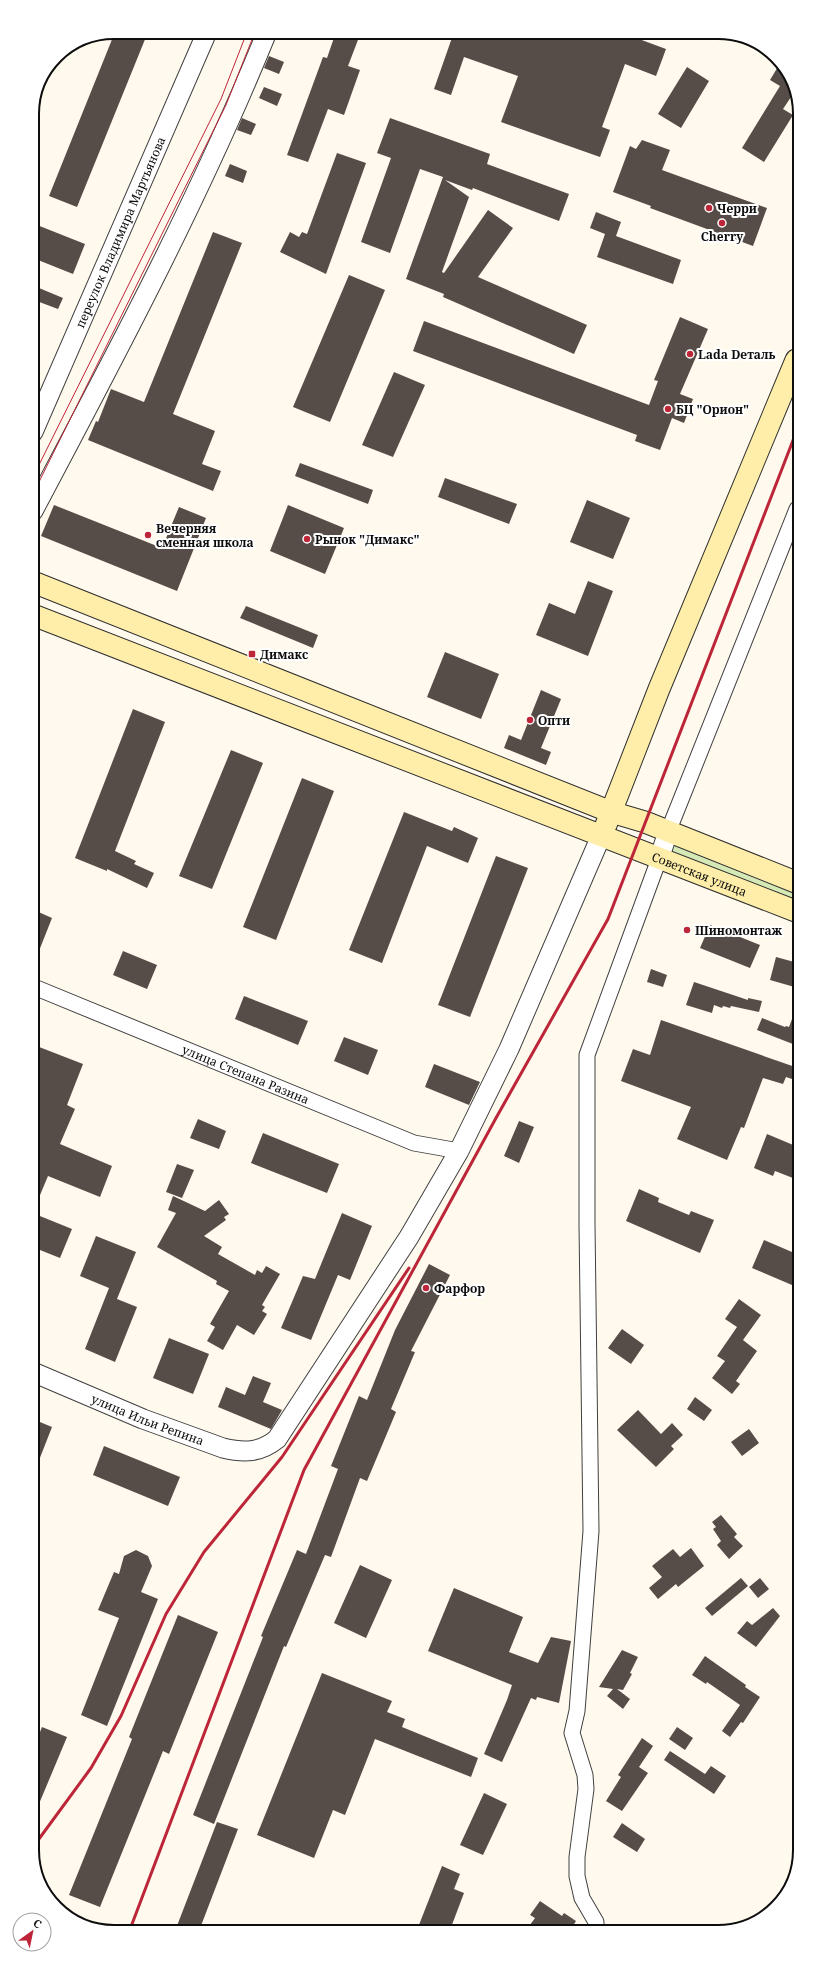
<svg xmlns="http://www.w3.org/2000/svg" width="832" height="1964" viewBox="0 0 832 1964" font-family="'Noto Serif',serif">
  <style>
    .green { fill: #d5e9b7 }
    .building { fill: #564d49 }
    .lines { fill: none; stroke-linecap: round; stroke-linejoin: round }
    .minor-casing { stroke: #404040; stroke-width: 17 }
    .tertiary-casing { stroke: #404040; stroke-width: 21 }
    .secondary-casing { stroke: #2f2f2f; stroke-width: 23 }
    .minor { stroke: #fff; stroke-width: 15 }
    .tertiary { stroke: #fff; stroke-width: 19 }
    .secondary { stroke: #feeea9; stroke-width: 21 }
    .tram { stroke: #bd2639; stroke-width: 1 }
    .rail { stroke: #bd2639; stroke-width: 3 }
    .poi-dot { fill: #bd2639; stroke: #fff; stroke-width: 1.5 }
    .labels { text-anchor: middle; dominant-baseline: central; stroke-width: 4; stroke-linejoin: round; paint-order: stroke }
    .poi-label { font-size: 12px; font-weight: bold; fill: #0d0d0d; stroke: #fff; text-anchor: start }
    .street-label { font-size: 12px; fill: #0d0d0d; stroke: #fff }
    .rim { fill: none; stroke: #0d0d0d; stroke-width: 2 }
  </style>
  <rect width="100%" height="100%" fill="#fffaed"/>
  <!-- green -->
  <path class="green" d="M672 843 798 888V905L672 857 670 846Z"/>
  <!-- building -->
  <path class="building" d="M115 32H148L77 207 49 196Z
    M336 32H361L348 66 360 70 344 115 328 109 308 162 287 155 323 57 327 58Z
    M454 32H620L666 49 656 76 625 64 602 127 610 130 600 157 501 122 518 76 464 57 451 95 434 89Z
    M269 56 284 62 279 74 264 68Z
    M779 65 796 88V95L793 94 783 109 793 115 764 162 742 148 780 86 770 80Z
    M687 67 709 81 681 128 658 114Z
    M264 87 282 94 277 106 259 98Z
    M242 118 256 124 251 135 237 130Z
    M390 118 490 154 487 164 569 194 559 221 473 188 472 190 445 180 469 197 442 272 444 273 488 210 513 228 478 277 587 325 574 354 443 297 444 294 406 279 443 177 420 169 390 253 361 242 391 158 377 153Z
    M642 140 670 150 662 170 767 208 753 246 650 208 651 206 613 192 630 146 636 149Z
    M337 153 366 163 326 274 280 252 290 232 299 237 302 232 307 234Z
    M230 164 247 171 243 183 225 176Z
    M596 212 621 222 616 236 681 260 673 284 597 257 605 234 590 228Z
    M32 223 85 244 73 274 33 258Z
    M213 232 242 243 173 414 215 431 202 464 221 471 213 491 88 440 96 421 98 422 111 389 144 402Z
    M349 275 385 290 330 422 293 407Z
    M39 288 63 298 58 309 34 300Z
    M680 317 708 329 680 394 693 399 684 423 672 418 660 450 635 441 637 435 413 351 424 321 649 405 658 381 654 380Z
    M394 372 425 385 393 457 362 445Z
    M300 463 373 490 368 504 295 476Z
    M445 478 517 504 509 524 438 497Z
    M587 500 630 518 613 559 570 542Z
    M54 505 162 548 179 507 206 518 177 591 41 536Z
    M288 505 344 528 325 574 270 551Z
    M588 581 613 591 588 656 536 635 549 603 575 614Z
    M246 606 318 635 313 648 240 618Z
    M445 652 499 674 481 719 427 697Z
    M541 690 561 699 541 748 551 752 546 765 504 748 509 735 521 740Z
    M133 709 165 722 115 851 136 861 134 864 154 873 147 888 107 869V871L75 858Z
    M231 750 263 763 212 889 179 876Z
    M302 778 334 791 276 940 243 927Z
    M404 812 452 831 454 827 478 838 468 863 427 846 382 963 349 950Z
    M496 856 528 868 470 1017 438 1005Z
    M34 910 52 918 35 961H34Z
    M710 925 760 945 750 968 700 948Z
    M123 951 157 965 147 989 113 975Z
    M776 957 798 963V988L770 980Z
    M651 969 667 975 663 987 647 982Z
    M694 982 748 1000V998L762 1001 759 1012 731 1006 730 1008 723 1006 722 1008 714 1005 712 1013 686 1005Z
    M244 996 308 1021 298 1045 235 1019Z
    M797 1006 798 1046 757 1030 762 1018 785 1027 786 1026 789 1027Z
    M661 1020 798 1068V1081L786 1077 783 1084 763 1078 744 1128 741 1127 727 1160 677 1139 691 1107 621 1081 633 1049 650 1055Z
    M344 1037 378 1050 368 1075 334 1061Z
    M34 1045 83 1064 67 1105 75 1109 60 1144 112 1166 100 1197 48 1176 35 1207Z
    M434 1064 480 1082 469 1105 425 1087Z
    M198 1119 226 1131 219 1149 190 1138Z
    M519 1121 534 1127 519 1163 504 1156Z
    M263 1133 339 1164 327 1193 251 1163Z
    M767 1134 798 1147V1180L775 1171 773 1176 754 1168Z
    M177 1164 194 1170 182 1198 166 1192Z
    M639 1189 659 1198 658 1202 689 1215 691 1211 714 1220 700 1253 626 1221Z
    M173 1196 205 1211 219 1200 229 1214 224 1217 226 1220 204 1236 222 1247 218 1254 255 1275 257 1270 262 1273 266 1266 280 1274 262 1305 265 1307 262 1311 267 1314 254 1335 237 1325 223 1350 207 1341 215 1327 210 1324 229 1291 216 1284 217 1281 157 1247 176 1213 168 1210Z
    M342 1213 372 1226 350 1280 338 1275 311 1340 281 1328 303 1276 315 1279Z
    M35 1214 72 1229 60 1258 35 1248Z
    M96 1236 136 1252 117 1299 137 1307 115 1362 85 1349 109 1288 80 1276Z
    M764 1240 799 1255V1288L752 1268Z
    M429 1264 450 1275 411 1351 415 1352 391 1409 396 1412 367 1481 360 1478 331 1557 325 1555 286 1647 284 1646 214 1824 193 1815 263 1637 261 1636 297 1550 306 1554 338 1469 331 1466 359 1396 367 1400 395 1330Z
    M739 1299 761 1315 743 1340 757 1351 736 1381 740 1384 732 1394 712 1378 725 1361 717 1356 737 1327 725 1319Z
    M622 1329 644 1345 631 1364 608 1348Z
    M169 1338 209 1354 193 1394 153 1378Z
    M253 1376 271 1383 263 1402 282 1410 271 1429 218 1407 226 1387 245 1395Z
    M695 1397 712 1410 704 1421 687 1409Z
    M638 1410 661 1434 672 1423 683 1435 671 1446 674 1449 656 1467 617 1430Z
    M35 1420 52 1427 36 1468 35 1467Z
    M749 1429 759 1443 742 1456 731 1442Z
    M104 1446 180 1477 168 1506 93 1475Z
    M721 1515 737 1534 734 1537 743 1546 729 1559 717 1545 721 1541 713 1529 716 1527 712 1522Z
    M691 1548 704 1566 678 1587 676 1584 658 1599 649 1588 662 1577 652 1566 673 1549 680 1557Z
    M136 1550 148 1556 152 1566 141 1592 158 1599 107 1726 81 1715 119 1618 98 1610 114 1572 119 1574 124 1556Z
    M360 1565 392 1580 366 1638 334 1623Z
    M741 1578 748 1586 712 1616 705 1608Z
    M760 1578 769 1589 758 1598 749 1587Z
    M454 1588 523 1617 509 1652 538 1663 551 1637 571 1641 559 1703 537 1697 536 1700 531 1698 502 1762 484 1754 507 1700 512 1685 428 1651Z
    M773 1608 780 1616 756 1647 737 1633 747 1621 752 1625Z
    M178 1615 218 1632 169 1754 163 1751 100 1907 69 1895 132 1739 129 1737Z
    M622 1650 638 1657 630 1673 632 1674 623 1690 617 1689 630 1699 623 1709 607 1696 613 1689 599 1687Z
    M705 1656 746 1685 745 1687 760 1697 743 1723 741 1722 730 1737 722 1731 740 1705 707 1682 706 1684 692 1675Z
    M322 1673 392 1701 387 1712 405 1719 402 1727 478 1758 471 1777 375 1739 345 1815 333 1810 314 1858 257 1835Z
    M42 1727 67 1737 36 1811V1742Z
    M677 1727 693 1738 685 1750 669 1739Z
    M642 1738 653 1746 639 1767 648 1773 622 1811 606 1801 621 1777 618 1775Z
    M670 1751 705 1774 711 1766 726 1776 714 1794 664 1760Z
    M484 1793 507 1804 483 1855 460 1845Z
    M217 1822 238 1829 199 1931H175Z
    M622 1823 645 1839 637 1852 613 1837Z
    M442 1866 460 1874 454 1889 464 1893 450 1930H417Z
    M540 1901 562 1916 564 1913 576 1921 571 1929H527L535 1918 530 1915Z"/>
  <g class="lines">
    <defs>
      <g id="minor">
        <path d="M668 832 797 509"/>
        <path id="s1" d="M34 987 414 1143 459 1151"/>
        <path d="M596 1929V1922L582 1898 577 1876V1857L586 1789 585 1775 572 1733 577 1711 591 1531 587 1224V1055L659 859"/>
      </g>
      <g id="tertiary">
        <path id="s2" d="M33 432 207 32"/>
        <path d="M33 511C116 354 200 197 267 32"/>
        <path d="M659 859 668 832"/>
        <path id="s3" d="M35 1373 143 1419 223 1448C244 1453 260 1453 277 1439L409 1237 459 1151 509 1049 601 836"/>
      </g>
      <g id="secondary">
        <path d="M33 582 611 812 645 822 798 883"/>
        <path id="s4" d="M33 615 798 912"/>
        <path d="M606 825 659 689 796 360"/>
      </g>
    </defs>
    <!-- minor casing -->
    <use href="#minor" class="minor-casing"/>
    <!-- tertiary casing -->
    <use href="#tertiary" class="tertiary-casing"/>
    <!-- secondary casing -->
    <use href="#secondary" class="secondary-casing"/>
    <!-- minor -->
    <use href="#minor" class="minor"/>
    <!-- tertiary -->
    <use href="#tertiary" class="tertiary"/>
    <!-- secondary -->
    <use href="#secondary" class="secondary"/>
    <!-- tram -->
    <path class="tram" d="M33 477 221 99 247 32
      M33 494 226 105 255 32"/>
    <!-- rail -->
    <path class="rail" d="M36 1843 91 1768 121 1716 166 1614 204 1552 282 1457 409 1268
      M129 1932 304 1470 496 1118 608 919 797 430"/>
  </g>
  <!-- markers -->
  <g class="poi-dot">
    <circle cx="709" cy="208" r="4"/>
    <circle cx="722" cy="223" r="4"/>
    <circle cx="690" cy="354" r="4"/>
    <circle cx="668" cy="409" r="4"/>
    <circle cx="148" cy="535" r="4"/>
    <circle cx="307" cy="539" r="4"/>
    <rect x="248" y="650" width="8" height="8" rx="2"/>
    <circle cx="530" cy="720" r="4"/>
    <circle cx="687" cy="930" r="4"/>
    <circle cx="426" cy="1288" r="4"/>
  </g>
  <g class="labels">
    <!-- poi labels -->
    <g class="poi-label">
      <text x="717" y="208">Черри</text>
      <text x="722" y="236" text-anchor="middle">Cherry</text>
      <text x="698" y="354">Lada Dеталь</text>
      <text x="676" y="409">БЦ "Орион"</text>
      <text x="156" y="528">Вечерняя<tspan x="156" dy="14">сменная школа</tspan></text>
      <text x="315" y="539">Рынок "Димакс"</text>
      <text x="260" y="654">Димакс</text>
      <text x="538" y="720">Опти</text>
      <text x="695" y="930">Шиномонтаж</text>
      <text x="434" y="1288">Фарфор</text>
    </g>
    <!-- street labels -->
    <g class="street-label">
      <text stroke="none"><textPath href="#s2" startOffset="218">переулок Владимира Мартьянова</textPath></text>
      <text stroke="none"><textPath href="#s4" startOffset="715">Советская улица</textPath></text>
      <text stroke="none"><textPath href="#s1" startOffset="229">улица Степана Разина</textPath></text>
      <text stroke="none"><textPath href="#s3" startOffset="122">улица Ильи Репина</textPath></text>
    </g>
  </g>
  <!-- crop -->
  <path d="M0 0H832V1964H0ZM114 39H718A75 75 0 0 1 793 114V1850A75 75 0 0 1 718 1925H114A75 75 0 0 1 39 1850V114A75 75 0 0 1 114 39Z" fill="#fff" fill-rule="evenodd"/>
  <path class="rim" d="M114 39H718A75 75 0 0 1 793 114V1850A75 75 0 0 1 718 1925H114A75 75 0 0 1 39 1850V114A75 75 0 0 1 114 39Z"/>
  <!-- north arrow -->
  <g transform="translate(32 1932) rotate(33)"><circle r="19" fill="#ffffff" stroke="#9e9e9e"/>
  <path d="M0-3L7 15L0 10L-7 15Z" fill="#bd2639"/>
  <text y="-6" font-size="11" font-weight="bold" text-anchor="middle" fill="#0d0d0d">С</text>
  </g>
</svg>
